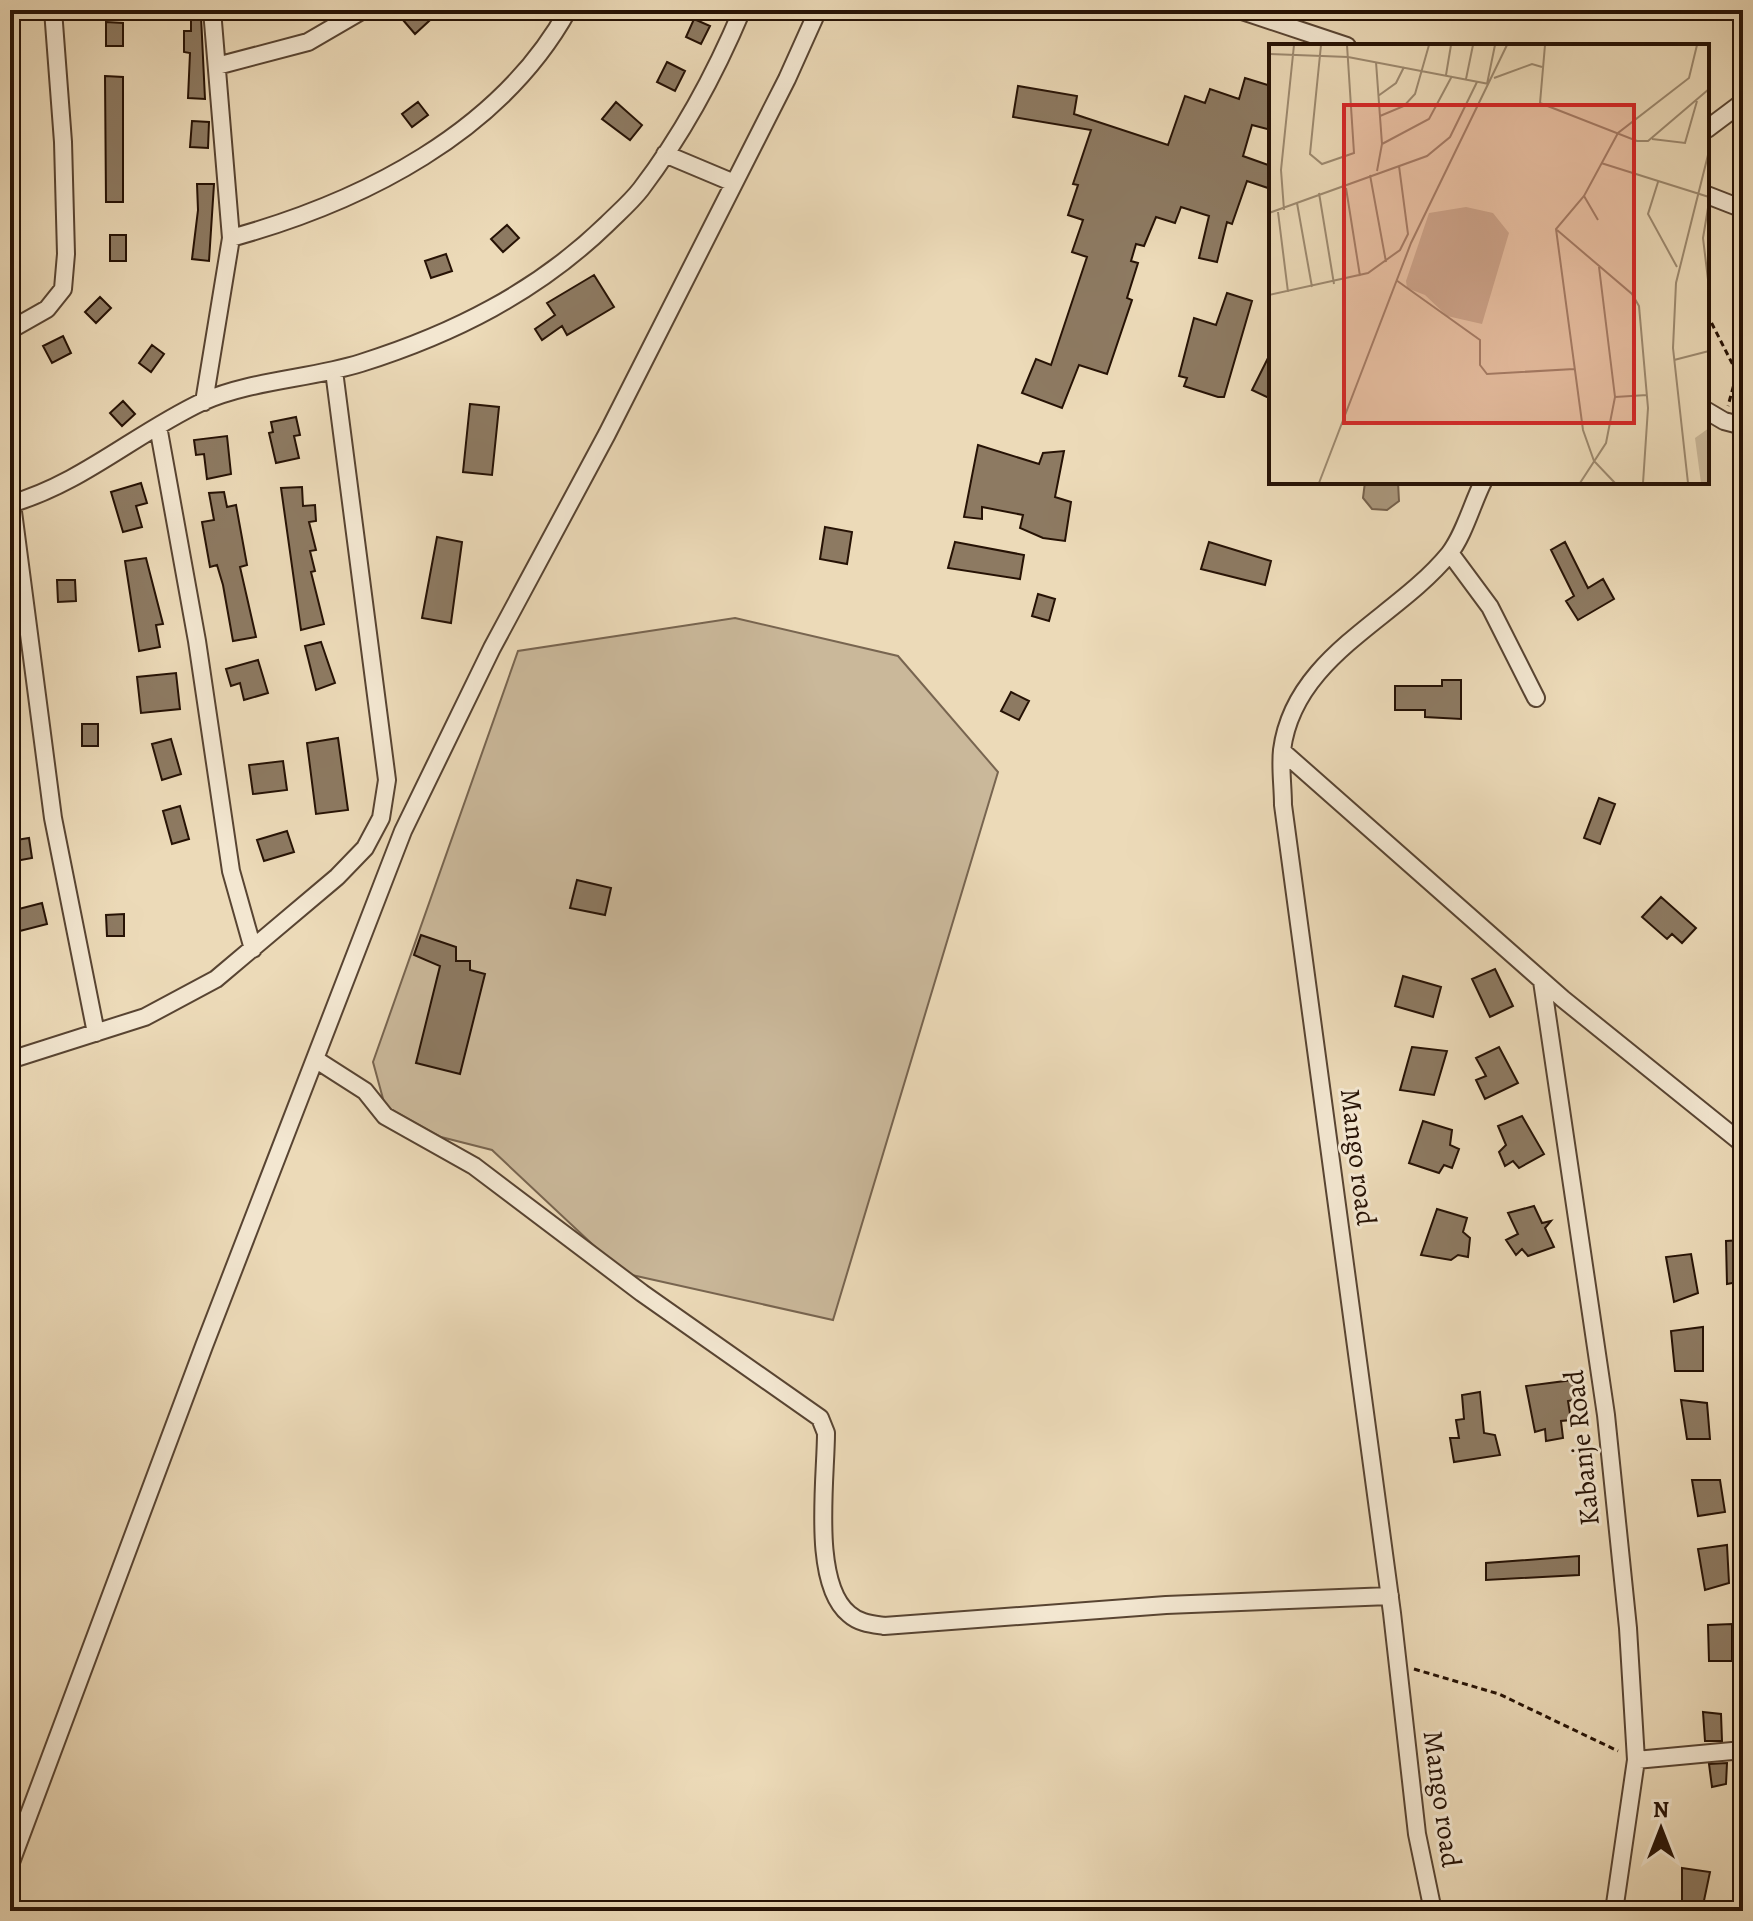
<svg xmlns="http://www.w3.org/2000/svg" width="1753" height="1921" viewBox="0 0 1753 1921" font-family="Alegreya,serif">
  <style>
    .green { fill: #cab89a; stroke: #786550; stroke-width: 2 }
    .water { fill: #a9967b; stroke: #75614c; stroke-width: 2 }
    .building { fill: #8d7a62; stroke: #261205; stroke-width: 2 }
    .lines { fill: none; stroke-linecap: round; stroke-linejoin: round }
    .minor-casing { stroke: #584432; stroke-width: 20 }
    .path { stroke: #261205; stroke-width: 3; stroke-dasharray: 6 4; stroke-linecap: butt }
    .minor { stroke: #f3e7d1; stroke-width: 16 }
    .labels { text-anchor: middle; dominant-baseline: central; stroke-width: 6; stroke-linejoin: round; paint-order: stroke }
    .street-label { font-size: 28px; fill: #261205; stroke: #f3e7d1 }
    .inset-road { fill: none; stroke: #9d8a70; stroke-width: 2 }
    .view { fill: #d62828; fill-opacity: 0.15; stroke: #d62828; stroke-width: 4 }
    .inset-edge { fill: none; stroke: #261205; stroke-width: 4 }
  </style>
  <rect width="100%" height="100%" fill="#ecdab8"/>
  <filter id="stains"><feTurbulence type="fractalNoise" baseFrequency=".0025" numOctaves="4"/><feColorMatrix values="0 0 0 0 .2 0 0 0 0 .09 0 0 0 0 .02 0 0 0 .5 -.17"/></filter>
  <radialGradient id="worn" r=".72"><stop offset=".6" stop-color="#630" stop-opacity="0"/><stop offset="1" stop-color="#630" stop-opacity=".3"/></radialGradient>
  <!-- green -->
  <path class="green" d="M735 618 898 656 998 772 833 1320 623 1273 492 1150 441 1137 385 1106 373 1062 518 651Z"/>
  <!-- water -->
  <path class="water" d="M1365 482H1398L1399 501 1387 510 1372 509 1363 498Z"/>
  <!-- building -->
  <path class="building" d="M414 10 429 21 415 34 403 20Z
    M191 16H201L205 99 188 98 190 53 184 52V31H191Z
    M694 19 710 26 701 44 686 37Z
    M106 22 123 23V46H106Z
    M667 62 685 71 675 91 657 82Z
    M105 76 123 77V202H106Z
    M1245 78 1271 86V130L1252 125 1243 156 1271 166V189L1247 181 1232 224 1227 222 1217 262 1199 258 1209 216 1181 207 1175 223 1156 217 1144 246 1136 244 1131 261 1138 263 1127 298 1132 300 1107 374 1079 365 1062 408 1022 393 1036 359 1051 365 1087 257 1072 252 1083 220 1068 215 1078 185 1073 184 1091 130 1013 117 1018 86 1077 96 1074 114 1168 145 1185 96 1205 103 1210 89 1239 99Z
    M418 102 428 115 412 127 402 114Z
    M616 102 642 125 630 140 602 119Z
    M192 121 209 122 208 148 190 147Z
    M197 184H214L209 261 192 259 198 210Z
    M507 225 519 238 503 252 491 239Z
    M110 235H126V261H110Z
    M446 254 452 271 431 278 425 261Z
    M594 275 614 307 567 335 562 326 542 340 535 329 555 315 547 303Z
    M1227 293 1252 301 1224 397H1218L1184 386 1187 378 1179 376 1194 318 1216 325Z
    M100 297 111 308 96 323 85 312Z
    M63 336 71 353 52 363 43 346Z
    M152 345 164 354 151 372 139 363Z
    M1271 352V399L1252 390Z
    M123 401 135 414 122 426 110 413Z
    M470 404 499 407 492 475 463 472Z
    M296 417 300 435 294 436 299 458 276 463 269 433 273 432 271 422Z
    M227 436 231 474 207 479 204 454 196 455 194 440Z
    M978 445 1039 464 1043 453 1064 451 1055 497 1071 502 1065 541 1043 538 1020 528 1023 515 982 507V519L964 517Z
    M141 483 147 503 136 506 142 527 123 532 111 492Z
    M302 487 303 506 315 505 316 521 309 522 316 550 310 551 315 571 311 572 324 624 301 630 281 488Z
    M224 492 227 507 236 505 247 565 240 567 256 637 233 641 223 585 217 565 210 567 202 522 214 520 209 493Z
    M825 527 852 532 847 564 820 559Z
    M437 537 462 542 451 623 422 618Z
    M955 542 1024 555 1020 579 948 568Z
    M1209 542 1271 561 1265 585 1201 569Z
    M1565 542 1588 588 1603 579 1614 599 1578 620 1566 601 1574 596 1551 550Z
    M146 558 163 624 156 625 160 647 139 651 125 561Z
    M57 580H75L76 601 58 602Z
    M1038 594 1055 599 1049 621 1032 616Z
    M321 642 335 683 316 690 305 646Z
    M258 660 268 693 244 700 240 683 231 686 226 669Z
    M176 673 180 709 141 713 137 677Z
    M1442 680H1461V719L1425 717V710H1395V686H1442Z
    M1011 692 1029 701 1019 720 1001 711Z
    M82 724H98V746H82Z
    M338 738 348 810 316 814 307 743Z
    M171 739 181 774 162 780 152 744Z
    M283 761 287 790 253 794 249 765Z
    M1599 798 1615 804 1600 844 1584 838Z
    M180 806 189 839 172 844 163 811Z
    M287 831 294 852 264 861 257 840Z
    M29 838 32 858 10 862V841Z
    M577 880 611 888 605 915 570 908Z
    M1661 897 1696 928 1682 943 1672 934 1667 939 1642 917Z
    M42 903 47 924 16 932 11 911Z
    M124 914V936H107L106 915Z
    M421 935 456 947V961H470V970L485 974 460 1074 416 1063 440 966 414 955Z
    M1495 969 1513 1006 1490 1017 1472 979Z
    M1403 976 1441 987 1433 1017 1395 1006Z
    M1412 1047 1447 1051 1434 1095 1400 1090Z
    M1499 1047 1518 1083 1485 1099 1476 1080 1486 1076 1476 1058Z
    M1522 1116 1544 1154 1519 1168 1513 1161 1505 1166 1499 1152 1506 1145 1498 1126Z
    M1423 1121 1452 1130 1450 1145 1459 1149 1452 1168 1444 1165 1439 1173 1409 1163Z
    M1534 1206 1542 1223 1551 1221 1545 1228 1554 1247 1528 1256 1522 1249 1516 1255 1506 1240 1518 1234 1508 1213Z
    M1437 1209 1467 1218 1463 1232 1470 1238 1468 1257 1458 1255 1451 1260 1421 1255Z
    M1742 1240 1743 1281 1727 1284 1726 1241Z
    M1691 1254 1698 1293 1674 1302 1666 1257Z
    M1703 1327V1371H1675L1671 1331Z
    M1573 1380 1574 1400 1568 1401 1571 1420 1561 1421 1563 1438 1546 1441 1545 1429 1535 1432 1526 1386Z
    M1480 1392 1484 1433 1495 1435 1500 1455 1454 1462 1450 1438H1459L1456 1420 1464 1419 1462 1395Z
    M1681 1400 1707 1403 1710 1439H1687Z
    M1692 1480H1720L1725 1512 1698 1516Z
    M1727 1545 1729 1583 1705 1590 1698 1549Z
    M1579 1556V1575L1486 1580V1563Z
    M1732 1624V1661H1709L1708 1625Z
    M1703 1712 1721 1714 1722 1741H1705Z
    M1727 1763 1726 1784 1712 1787 1709 1764Z
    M1682 1868 1710 1872 1702 1910H1682Z"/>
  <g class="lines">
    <defs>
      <path id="minor" d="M1239 10 1347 46
        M217 66 308 42 363 10
        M1707 129 1743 102
        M665 154 734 183
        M1707 195 1743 209
        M231 238C362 202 500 133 568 10
        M10 330 47 309 63 289 66 254 63 142 53 10
        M204 402 231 238 212 10
        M1707 411 1724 421 1743 426
        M158 426 197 641 231 871 253 949
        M10 504C81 484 136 433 202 402 252 380 310 379 361 363 453 334 537 292 607 224 618 213 631 202 641 189 682 135 716 72 742 10
        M12 504 53 818 96 1033
        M1450 553 1490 607 1536 698
        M1282 751 1563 999 1743 1144
        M1542 981 1606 1415 1628 1628 1636 1760 1614 1911
        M315 1059 365 1091 385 1116 474 1166 642 1293 820 1418 826 1433C826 1479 811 1583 849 1614 859 1623 871 1624 884 1626L1166 1605 1390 1596
        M10 1060 145 1017 216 979 337 877 365 848 381 818 387 780 334 371
        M1636 1760 1743 1750
        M10 1865 204 1346 403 831 492 648 607 434 787 79 818 10
        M1433 1911 1417 1834 1392 1613 1283 805C1283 787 1280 767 1282 750 1294 656 1395 620 1449 554 1464 535 1472 504 1483 482"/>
    </defs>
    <!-- minor casing -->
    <use href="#minor" class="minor-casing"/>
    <!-- path -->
    <path class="path" d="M1707 314 1737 373 1728 406
      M1414 1669 1499 1694 1618 1751"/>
    <!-- minor -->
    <use href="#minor" class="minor"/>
  </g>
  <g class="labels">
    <!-- street labels -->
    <g class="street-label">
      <text transform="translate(1358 1157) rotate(83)">Mango road</text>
      <text transform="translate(1582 1448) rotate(-96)">Kabanje Road</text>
      <text transform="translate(1442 1799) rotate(82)">Mango road</text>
    </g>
  </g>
  <!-- overview -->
  <g transform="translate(1269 44)">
    <rect width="440" height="440" fill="#ecdab8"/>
    <path d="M197 163 224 169 240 189 213 280 178 272 156 251 138 244 137 237 160 169ZM440 384V439H432L426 394Z" fill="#cab89a"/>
    <path class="inset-road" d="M52 1 41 110 53 120 85 109 78 1M276 1 271 59 368 97H379L440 45M0 10 79 13 220 40M107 18 113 100 108 127M177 31 182 1M225 34 263 20 273 23M197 35 204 1M218 40 226 1M109 52 127 39 135 23M111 72 135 62 146 50 160 1M383 95 416 99 428 57M113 100 160 75 183 32M332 119 440 153M101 131 117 218M389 138 379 170 408 223M77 144 91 232M50 149 65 240M315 152 329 176M440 158 434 194 440 244M28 159 43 243M15 166 12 126 25 1M9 168 19 248M0 169 158 112 181 93 208 38M288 186 363 250 370 262 379 364 374 439M127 236 211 296V321L218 330 305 325M0 251 99 229 131 206 139 190 130 122M405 316 440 307M346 353 378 351M50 439 142 199 238 1M311 439 337 399 346 353 330 223M346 439 325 417 314 386 287 185 315 152 349 89 420 34 428 1M419 439 404 304 407 239 440 107"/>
    <path class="view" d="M75 61H365V379H75Z"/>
    <rect width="440" height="440" class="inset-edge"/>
  </g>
  <!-- margin -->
  <rect width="1753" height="1921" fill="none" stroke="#ecdab8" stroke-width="40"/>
  <rect x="12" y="12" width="1729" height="1897" fill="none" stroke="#261205" stroke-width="4"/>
  <rect x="20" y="20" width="1713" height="1881" fill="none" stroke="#261205" stroke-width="2"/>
  <!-- north arrow -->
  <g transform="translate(1661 1829)" stroke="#f3e7d1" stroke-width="6" paint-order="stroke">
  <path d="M0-6L14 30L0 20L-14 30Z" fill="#261205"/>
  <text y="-12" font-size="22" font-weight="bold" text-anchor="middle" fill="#261205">N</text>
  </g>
  <rect width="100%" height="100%" filter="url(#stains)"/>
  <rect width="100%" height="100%" fill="url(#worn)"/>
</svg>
